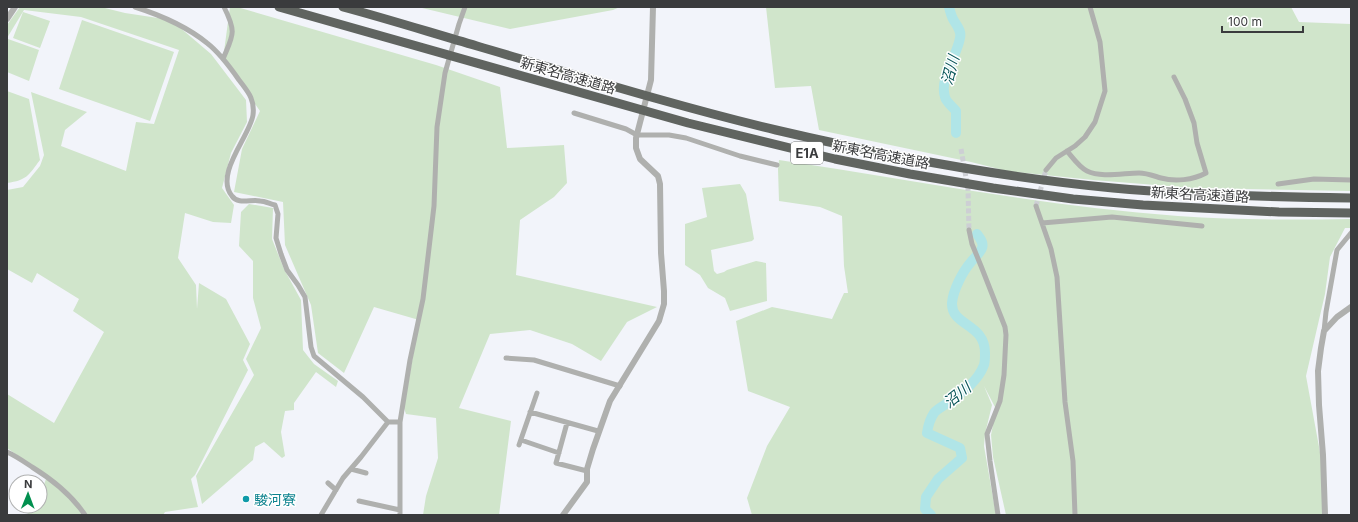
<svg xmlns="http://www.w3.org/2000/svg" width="1358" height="522" viewBox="0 0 1358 522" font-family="Inter,'Noto Sans JP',sans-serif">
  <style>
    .green { fill: #d0e5cb }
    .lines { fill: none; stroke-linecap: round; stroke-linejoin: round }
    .river { stroke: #b0e5e7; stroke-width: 10 }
    .minor-tunnel { stroke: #cdcfd4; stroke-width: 5; stroke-dasharray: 5 2.5; stroke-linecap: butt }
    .minor { stroke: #afb0ae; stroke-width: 5 }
    .tertiary { stroke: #afb0ae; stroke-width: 6 }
    .motorway { stroke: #606460; stroke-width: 9 }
    .culture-dot { fill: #0f9aa8; stroke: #fff; stroke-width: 1.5 }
    .labels { text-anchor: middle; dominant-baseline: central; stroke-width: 3; stroke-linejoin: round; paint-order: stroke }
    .shield { fill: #fff; stroke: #757677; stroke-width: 1 }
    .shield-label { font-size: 13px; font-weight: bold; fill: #3a3b3d }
    .street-label { font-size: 14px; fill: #3a3b3d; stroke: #fff }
    .culture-label { font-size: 14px; fill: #0d838f; stroke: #fff; text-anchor: start }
    .water-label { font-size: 15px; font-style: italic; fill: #0a575a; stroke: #fff }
  </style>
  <rect width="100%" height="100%" fill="#f2f4fa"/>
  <!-- green -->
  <path class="green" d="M20 7H101L125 13 171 20 211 54 246 100 247 122 231 153 222 188 234 205 231 223 213 222 185 213 178 258 196 285 197 309 199 283 226 299 250 344 243 360 248 370 195 475 191 479 198 507 165 512 163 515H85L65 489 7 448V394L54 423 104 332 73 311 79 299 37 273 32 283 7 269V190L23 187 40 166 44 155 31 92 87 112 65 130 61 146 126 171 136 122 154 124 179 50 81 17 24 10 7 38V25Z
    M230 7H237L436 65 500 87 507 148 564 145 567 183 554 197 520 220 516 275 657 307 627 322 601 361 572 344 530 330 490 334 459 408 511 421 499 515H423L426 496 438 458 436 418 406 414 404 408 419 320 374 307 344 373 318 353 311 305 285 245 283 202 234 192 242 149 260 111 223 59Z
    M418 7H620L613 10 510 29Z
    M766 7H1291L1299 22 1351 24V191L1193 188 1093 180 1007 171 971 162 819 130 811 86 775 88Z
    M23 12 50 21 40 48 13 38Z
    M82 20 174 52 150 121 59 89Z
    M8 39 39 50 29 81 7 72Z
    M7 91 29 99 40 160C28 176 27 180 7 183Z
    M779 160C912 180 1044 206 1178 216 1236 220 1293 220 1351 219V228H1345L1330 257 1325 294 1306 376 1324 474 1328 515H1006L993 457 991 435 996 409 984 386 992 405 985 434 984 446 996 515H752L747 498 767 446 790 407 748 391 736 321 772 307 832 319 844 293H848L844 266 842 216 820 207 779 201 778 169Z
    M740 184 746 194 754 239 752 241 711 250 714 271 717 274 724 272 727 270 756 261 766 263 767 301 730 311 725 298 708 288 700 275 685 265V224L707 217 702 188Z
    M249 204 273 208 272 239 284 269 301 300 303 350 314 364 338 381 336 387 316 372 294 403V410L285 411 281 432 285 456 282 458 264 442 255 447 253 460 202 504 196 476 254 375 246 359 261 328 253 298V261L239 246 241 212Z
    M46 479 66 491 83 515H26L36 506H40V496Z"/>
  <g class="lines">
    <!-- river -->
    <path class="river" d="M949 7C950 11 951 15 953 19 956 25 962 30 960 38 957 56 939 79 945 97 946 102 953 107 956 111V133
      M931 515 925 509 926 497 938 479 962 458 960 448 927 433C928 426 930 419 934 413 937 409 942 407 946 404 961 393 977 383 984 365 985 362 985 357 985 353 985 323 951 326 952 303 953 290 963 271 971 262 975 257 981 252 982 248 984 243 980 238 977 234"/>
    <!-- minor-tunnel -->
    <path class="minor-tunnel" d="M961 149 968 189 969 230
      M1036 206 1046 170"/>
    <!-- minor -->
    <path class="minor" d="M135 7C160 15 186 26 207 43 220 53 230 67 239 80 248 92 255 99 253 115 250 136 214 174 232 196 238 205 251 199 260 201 265 201 270 204 275 205L278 214 276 238 281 254 287 270 298 285 305 297 311 347 314 356 363 397 388 422H400
      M223 59C233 35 237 33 224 7
      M574 113 626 129 637 135H669L686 138 740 156 777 165
      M1067 151C1073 158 1079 167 1087 171 1101 178 1124 173 1139 173 1147 173 1154 176 1161 178 1175 182 1193 180 1206 173L1197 143 1194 123 1185 99 1174 77
      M1046 170 1056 158 1075 146 1085 137 1095 122 1105 91 1100 42 1090 7
      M1278 184 1314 179 1351 180
      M1036 206 1051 249 1057 277 1065 402 1073 461 1075 515
      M1042 223 1112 217 1202 226
      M969 230 972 244 981 266 1005 327 1006 335 1004 375 1000 401 987 434 990 461 998 515
      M1324 331 1326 312 1337 250 1351 233
      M506 358 534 360 620 386
      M530 412 598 431
      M567 423 556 463 587 471
      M521 440 559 453
      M519 445 537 393
      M7 452C16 456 23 461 32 467 53 480 71 494 85 515
      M351 469 366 473
      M328 483 336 490
      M359 501 400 510
      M321 515 343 478 361 457 388 422
      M400 515V422L410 360 423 299 434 206 437 127 445 73 459 24 465 7"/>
    <!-- tertiary -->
    <path class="tertiary" d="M7 19 15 7
      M563 515 587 482V469L593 449 610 401 659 321 664 304V291L661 253 660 184 658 176 640 159 636 148V138L651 80 653 7
      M1325 515 1323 455 1319 405 1318 371 1321 348 1324 331 1337 317 1351 307"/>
    <!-- motorway -->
    <path class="motorway" d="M279 7 688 123 835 159 910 174 993 188 1073 199 1143 205 1279 212 1351 213
      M343 7C388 19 432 33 477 46 576 75 676 106 776 130 887 156 1000 177 1113 188 1192 195 1272 197 1351 198"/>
  </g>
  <!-- markers -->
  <circle class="culture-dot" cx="246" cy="499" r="4"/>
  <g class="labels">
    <!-- shield labels -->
    <rect class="shield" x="791" y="142" width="32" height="22" rx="3"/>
    <g class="shield-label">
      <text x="807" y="153">E1A</text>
    </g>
    <!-- street labels -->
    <g class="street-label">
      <text transform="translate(568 75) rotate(16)">新東名高速道路</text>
      <text transform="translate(881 154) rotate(11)">新東名高速道路</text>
      <text transform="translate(1200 194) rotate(3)">新東名高速道路</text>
    </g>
    <!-- culture labels -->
    <g class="culture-label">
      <text x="254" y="499">駿河寮</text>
    </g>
    <!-- water labels -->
    <g class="water-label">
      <text transform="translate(950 70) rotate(-75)">沼川</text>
      <text transform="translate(957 395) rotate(-39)">沼川</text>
    </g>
  </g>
  <!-- border -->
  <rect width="1358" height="522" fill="none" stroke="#3a3b3d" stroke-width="16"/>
  <!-- north arrow -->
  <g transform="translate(28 494) rotate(1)"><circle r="19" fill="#ffffff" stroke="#b0b1b1"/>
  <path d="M0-3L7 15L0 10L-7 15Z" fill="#01904f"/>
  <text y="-6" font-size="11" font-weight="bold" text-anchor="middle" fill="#3a3b3d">N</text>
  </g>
  <!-- scale -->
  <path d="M1222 26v6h81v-6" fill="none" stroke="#3a3b3d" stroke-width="2"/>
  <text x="1228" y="26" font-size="12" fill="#3a3b3d" stroke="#ffffff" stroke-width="3" paint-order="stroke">100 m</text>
</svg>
